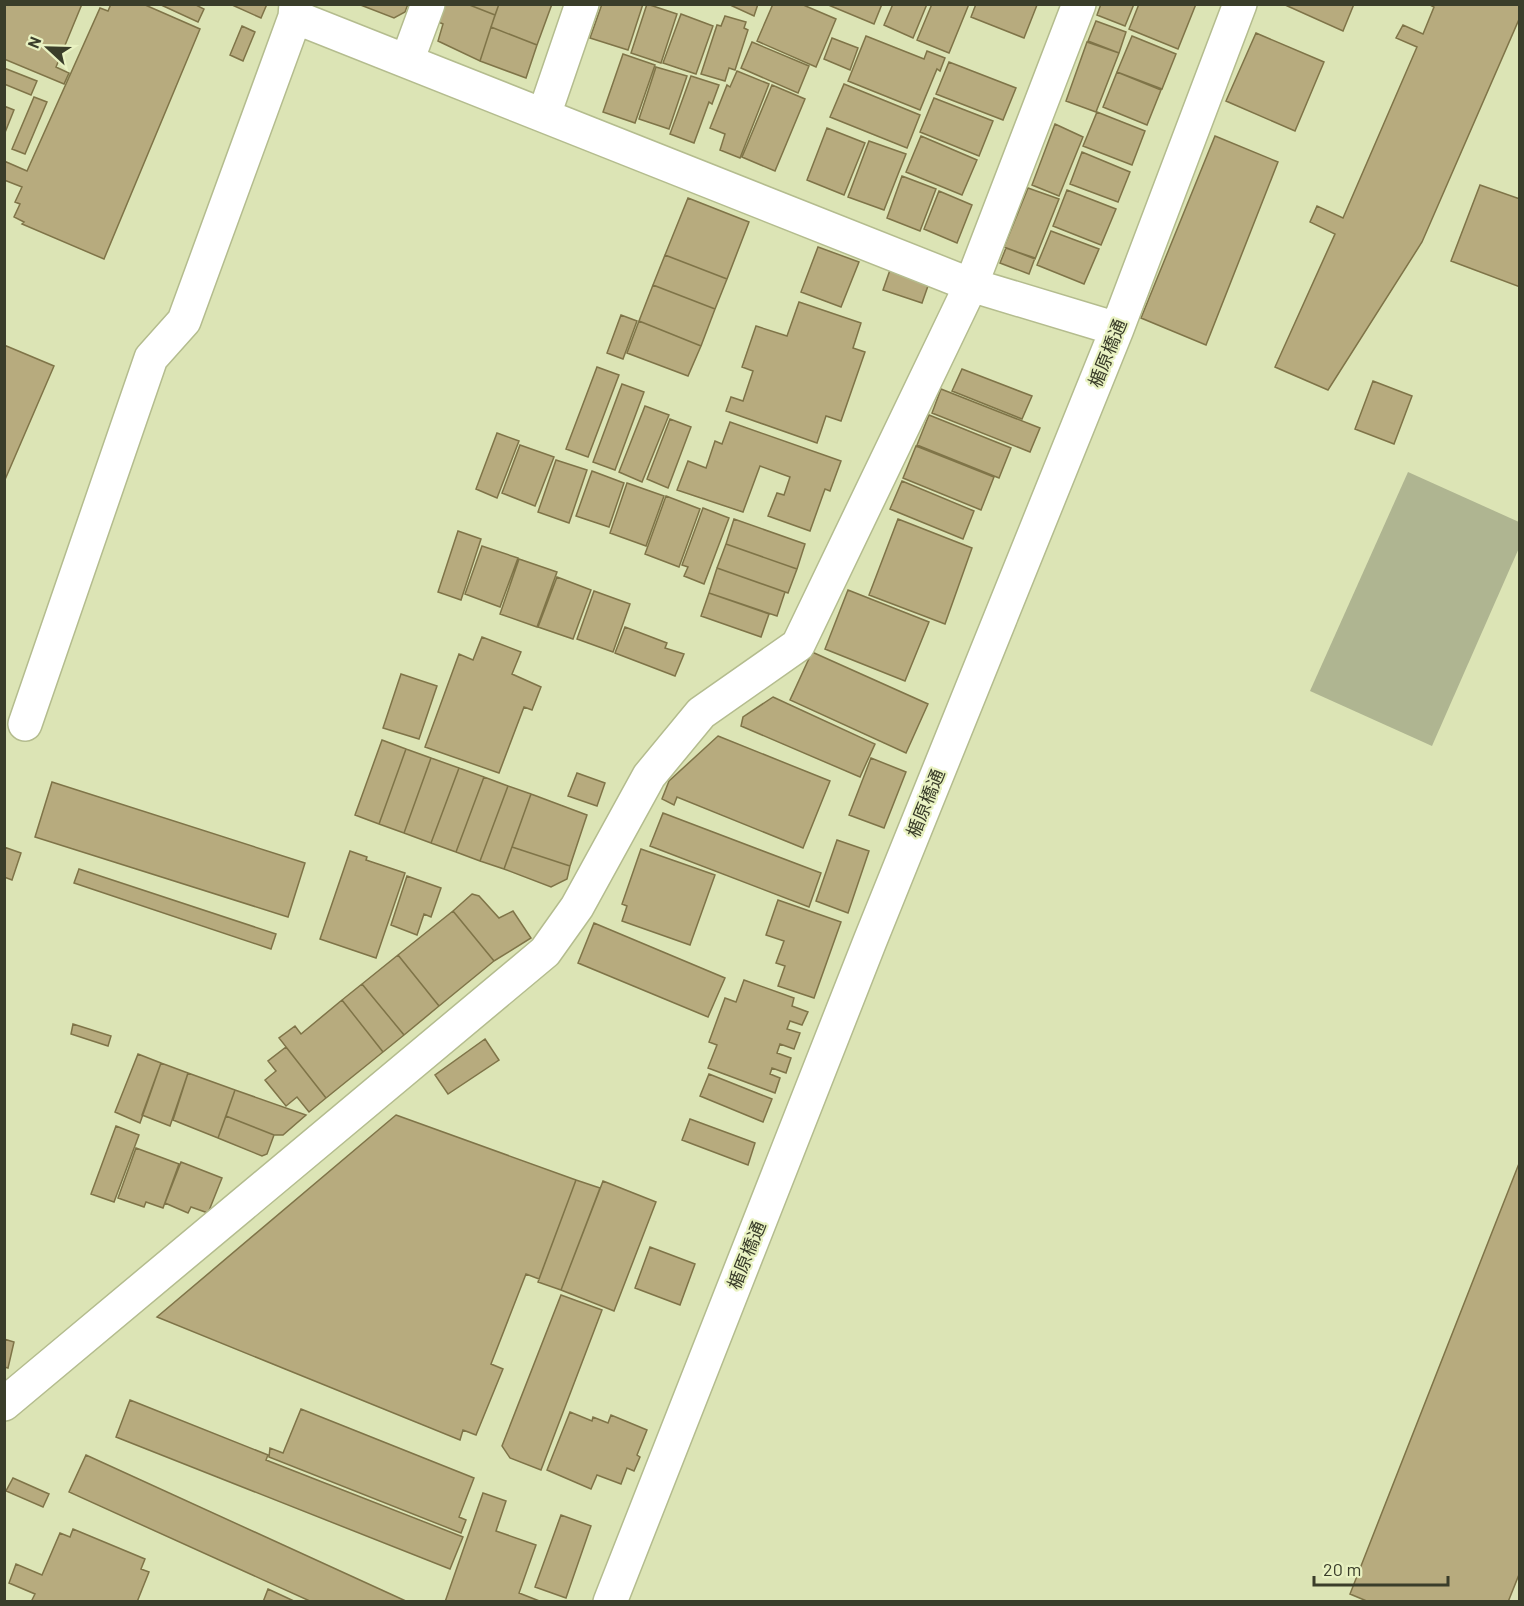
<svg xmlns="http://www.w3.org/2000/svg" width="1524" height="1606" viewBox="0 0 1524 1606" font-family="Barlow,'Noto Sans JP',sans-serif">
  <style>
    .green { fill: #afb591 }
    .building { fill: #b7ab7e; stroke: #7f7448; stroke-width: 1.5 }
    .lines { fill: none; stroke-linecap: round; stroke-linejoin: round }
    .minor-casing { stroke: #b4bc8e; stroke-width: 36 }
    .minor { stroke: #fff; stroke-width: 33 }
    .labels { text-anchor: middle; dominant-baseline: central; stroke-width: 4.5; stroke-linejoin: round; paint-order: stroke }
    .street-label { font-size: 18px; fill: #3a3d2a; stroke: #e9f2c2 }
  </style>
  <rect width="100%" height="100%" fill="#dce4b5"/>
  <!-- green -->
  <path class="green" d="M1408 472 1519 522V548L1432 746 1310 691Z"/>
  <!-- building -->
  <path class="building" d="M4 4H82L56 67 69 73 64 84 4 59Z
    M111 4H143L200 29 104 259 22 224 24 222 14 217 20 204 15 202 22 187 4 180V161L27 171 100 8 108 11Z
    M159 4H194L204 9 198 22Z
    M230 4H267L261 18Z
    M358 4H408L405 12 394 18Z
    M440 4H467L495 15 480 61 438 41 443 24 434 20Z
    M467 4H499L495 15Z
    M499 4H552L537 45 491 27Z
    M602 4H643L628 50 590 38Z
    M647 4 677 14 661 63 631 53Z
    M728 4H758L754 16Z
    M773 4H801L836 19 816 67 757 41Z
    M826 4H882L874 24Z
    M893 4H927L913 38 884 25Z
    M932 4H969L949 53 917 40Z
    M976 4H1036L1037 5 1024 38 971 17Z
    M1101 4H1134L1125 26 1097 15Z
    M1139 4H1196L1178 49 1129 29Z
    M1283 4H1354L1343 31Z
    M1428 4H1520V17L1422 242 1328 390 1275 367 1335 234 1310 222 1317 206 1343 218 1417 47 1396 38 1403 25 1423 34 1434 7Z
    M681 14 713 26 696 74 663 63Z
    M725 16 746 22 744 28 748 30 735 70 729 68 725 81 701 74 717 25 721 26Z
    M1096 21 1126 32 1119 53 1088 41Z
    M242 26 255 32 243 61 230 55Z
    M491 27 537 45 526 78 480 61Z
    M1256 33 1324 62 1295 131 1226 101Z
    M866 36 924 59 927 51 945 58 940 71 937 69 920 110 848 81Z
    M1132 36 1176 54 1162 89 1117 72Z
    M832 38 858 48 850 70 824 59Z
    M752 42 809 66 798 93 741 68Z
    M1087 42 1119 53 1096 112 1066 101Z
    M623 54 655 65 635 123 603 112Z
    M949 62 1016 88 1003 120 936 94Z
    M656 67 687 76 669 129 639 119Z
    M4 68 37 81 31 95 4 84Z
    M737 71 769 84 740 158 720 150 725 134 710 128 727 85 730 87Z
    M1117 72 1161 90 1147 125 1103 107Z
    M691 76 719 85 712 104 709 102 694 143 670 134Z
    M844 84 920 115 907 148 830 117Z
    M772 85 805 99 775 171 742 157Z
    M34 97 47 102 25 154 12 149Z
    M934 98 993 121 979 156 920 132Z
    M4 106 14 110 4 135Z
    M1097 112 1145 131 1132 165 1083 146Z
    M1055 124 1083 137 1059 196 1032 185Z
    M827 128 865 143 844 195 807 180Z
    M921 136 977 160 962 195 906 172Z
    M1215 136 1278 162 1206 345 1141 318Z
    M869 141 906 154 884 210 848 197Z
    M1082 152 1130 172 1118 202 1070 184Z
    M902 176 936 189 920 231 887 218Z
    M1480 185 1520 199V287L1451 261Z
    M1028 188 1059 199 1035 259 1004 247Z
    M1067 190 1116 209 1101 245 1053 226Z
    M939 191 972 205 957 243 924 229Z
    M688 198 749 222 727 279 665 255Z
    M1051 231 1099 249 1084 284 1037 265Z
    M818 247 859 262 841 307 801 292Z
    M1006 248 1035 258 1029 274 1000 263Z
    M665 255 727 279 715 309 653 285Z
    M890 270 929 283 922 303 883 290Z
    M653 285 715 309 701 346 639 321Z
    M799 302 861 323 853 348 865 352 841 421 826 416 817 443 726 411 731 397 743 401 753 371 742 367 756 326 787 336Z
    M621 315 637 321 623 359 607 353Z
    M639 321 701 346 688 376 627 353Z
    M4 345 54 366 4 482Z
    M597 367 619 375 588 457 566 449Z
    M962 369 1032 396 1022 419 952 391Z
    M1373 381 1412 396 1394 444 1355 429Z
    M622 384 644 392 615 470 593 462Z
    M941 389 1040 428 1030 452 932 413Z
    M645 406 669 415 642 482 619 472Z
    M929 415 1011 448 999 478 917 445Z
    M670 419 691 427 668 488 647 479Z
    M730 422 841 461 830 491 825 489 810 531 768 516 777 493 784 495 790 477 760 466 743 512 677 490 688 461 706 468 715 441 722 444Z
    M497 433 519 441 497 498 476 489Z
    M520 445 554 457 535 506 502 493Z
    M916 446 994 477 981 510 903 478Z
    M556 460 587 470 569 523 538 512Z
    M592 471 624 483 609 527 576 516Z
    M902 481 974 511 963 539 890 509Z
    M627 483 664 496 646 546 610 533Z
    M666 496 700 509 679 567 645 554Z
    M703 508 729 518 704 584 684 576 688 567 682 565Z
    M734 519 805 544 797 569 726 544Z
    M898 519 972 548 945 624 869 595Z
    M458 531 481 539 461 600 438 592Z
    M726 544 797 569 788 593 717 568Z
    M482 546 518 558 500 607 465 594Z
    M519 559 557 572 537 627 500 614Z
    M717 568 785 592 777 616 709 593Z
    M557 577 591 590 573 639 538 627Z
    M848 590 929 622 905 681 825 649Z
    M594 591 630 604 613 652 577 639Z
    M709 593 769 614 761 637 701 616Z
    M625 627 667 643 665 648 684 654 675 676 615 653Z
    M482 637 521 652 512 674 541 687 532 710 524 707 499 773 425 747 459 654 473 660Z
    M812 652 928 704 906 753 790 700Z
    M401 674 437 686 419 739 383 728Z
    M773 697 875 744 860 777 741 726 743 717Z
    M718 736 830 781 803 848 677 797 674 805 662 799 669 781Z
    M382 740 406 749 379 824 355 815Z
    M406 749 431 758 404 833 379 824Z
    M431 758 459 768 431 843 404 833Z
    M871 758 906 772 884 828 849 815Z
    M459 768 484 777 456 852 431 843Z
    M577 773 605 783 597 806 568 796Z
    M484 777 508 786 480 861 456 852Z
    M52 782 305 863 288 917 35 837Z
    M508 786 531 794 504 869 480 861Z
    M531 794 587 815 570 866 512 847Z
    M663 813 821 873 809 907 650 846Z
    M837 840 869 851 848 913 816 901Z
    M4 847 21 853 12 880 4 877Z
    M512 847 570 866 567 879 551 887 504 869Z
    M641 849 715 875 690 945 622 921 627 906 622 904Z
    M350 851 367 857 366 860 405 873 376 958 320 939Z
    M79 869 276 934 271 949 74 883Z
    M407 876 441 888 431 917 424 914 417 935 391 925Z
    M472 894 479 896 499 918 513 911 531 938 494 961 453 911Z
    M778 900 841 922 814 998 778 986 785 966 776 963 784 941 766 935Z
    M453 911 494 961 439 1006 398 955Z
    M594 923 725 978 708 1017 578 963Z
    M398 955 439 1006 404 1035 362 984Z
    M744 980 794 998 792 1006 808 1012 802 1025 790 1021 787 1029 800 1033 794 1049 780 1044 777 1053 791 1058 786 1073 772 1068 770 1074 780 1078 775 1093 708 1068 717 1045 709 1042 725 998 736 1002Z
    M362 984 404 1035 383 1052 342 1000Z
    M342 1000 383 1052 326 1098 279 1038 295 1026 301 1034Z
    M73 1024 111 1036 108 1046 71 1034Z
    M485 1039 499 1060 448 1094 435 1075Z
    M286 1047 326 1098 309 1112 297 1097 286 1106 265 1080 276 1071 268 1061Z
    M138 1054 161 1063 140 1123 115 1112Z
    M161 1063 188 1073 170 1126 142 1115Z
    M188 1073 235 1090 218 1138 173 1120Z
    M709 1074 772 1099 763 1122 700 1096Z
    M235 1090 306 1115 283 1135H274L226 1116Z
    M396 1115 576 1180 539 1279 526 1274 491 1364 503 1369 476 1435 463 1430 460 1440 157 1317Z
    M226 1116 274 1135 267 1154 262 1156 218 1138Z
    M690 1119 755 1143 748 1165 682 1140Z
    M116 1126 139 1135 114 1202 91 1194Z
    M136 1148 179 1164 163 1208 146 1202 144 1207 118 1198Z
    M1520 1161V1572L1508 1602H1369L1350 1594Z
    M181 1162 222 1178 208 1213 191 1207 188 1213 165 1203Z
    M576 1180 600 1188 561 1290 538 1282Z
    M603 1181 656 1202 614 1311 561 1290Z
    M650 1247 695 1264 680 1305 635 1288Z
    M561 1295 602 1310 541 1470 510 1458 502 1446Z
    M4 1339 14 1342 8 1368 4 1367Z
    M130 1400 268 1455 266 1460 463 1537 450 1569 116 1437Z
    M301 1409 474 1478 459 1517 466 1520 461 1533 269 1457 270 1448 283 1453Z
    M570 1412 592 1421 593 1417 608 1423 611 1415 647 1430 637 1455 640 1457 634 1471 627 1468 621 1484 597 1475 591 1489 547 1470Z
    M86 1455 408 1602H312L69 1492Z
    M13 1478 49 1494 43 1507 6 1491Z
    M483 1493 506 1501 496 1531 536 1545 519 1593 542 1602H445Z
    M561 1515 591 1526 566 1598 535 1587Z
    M73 1529 145 1559 141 1569 149 1572 137 1602H31L35 1594 9 1583 16 1564 42 1575 60 1533 70 1537Z
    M268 1589 296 1602H263Z"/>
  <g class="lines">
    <defs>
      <path id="minor" d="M295 17 971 285 1117 329
        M407 61 428 4
        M544 115 582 4
        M25 724 151 358 184 321 295 17 296 4
        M4 1404 545 952 577 907 649 776 701 713 798 645 971 285 1079 4
        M610 1602 870 941 1117 329 1240 4"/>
    </defs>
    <!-- minor casing -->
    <use href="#minor" class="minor-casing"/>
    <!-- minor -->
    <use href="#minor" class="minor"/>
  </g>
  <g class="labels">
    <!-- street labels -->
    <g class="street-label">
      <text transform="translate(1107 353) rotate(-68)">楯原橋通</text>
      <text transform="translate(925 803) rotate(-68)">楯原橋通</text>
      <text transform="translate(746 1255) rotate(-68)">楯原橋通</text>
    </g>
  </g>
  <!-- border -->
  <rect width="1524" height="1606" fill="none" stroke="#3a3d2a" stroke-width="12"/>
  <!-- north arrow -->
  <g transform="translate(48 48) rotate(292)" stroke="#e9f2c2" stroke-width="4.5" paint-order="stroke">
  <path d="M0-4.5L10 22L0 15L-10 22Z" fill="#3a3d2a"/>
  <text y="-9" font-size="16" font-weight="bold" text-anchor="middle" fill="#3a3d2a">N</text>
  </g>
  <!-- scale -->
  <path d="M1314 1576v9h134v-9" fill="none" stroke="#3a3d2a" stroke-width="3"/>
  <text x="1323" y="1576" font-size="18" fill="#3a3d2a" stroke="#e9f2c2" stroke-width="4.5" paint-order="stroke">20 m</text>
</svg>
